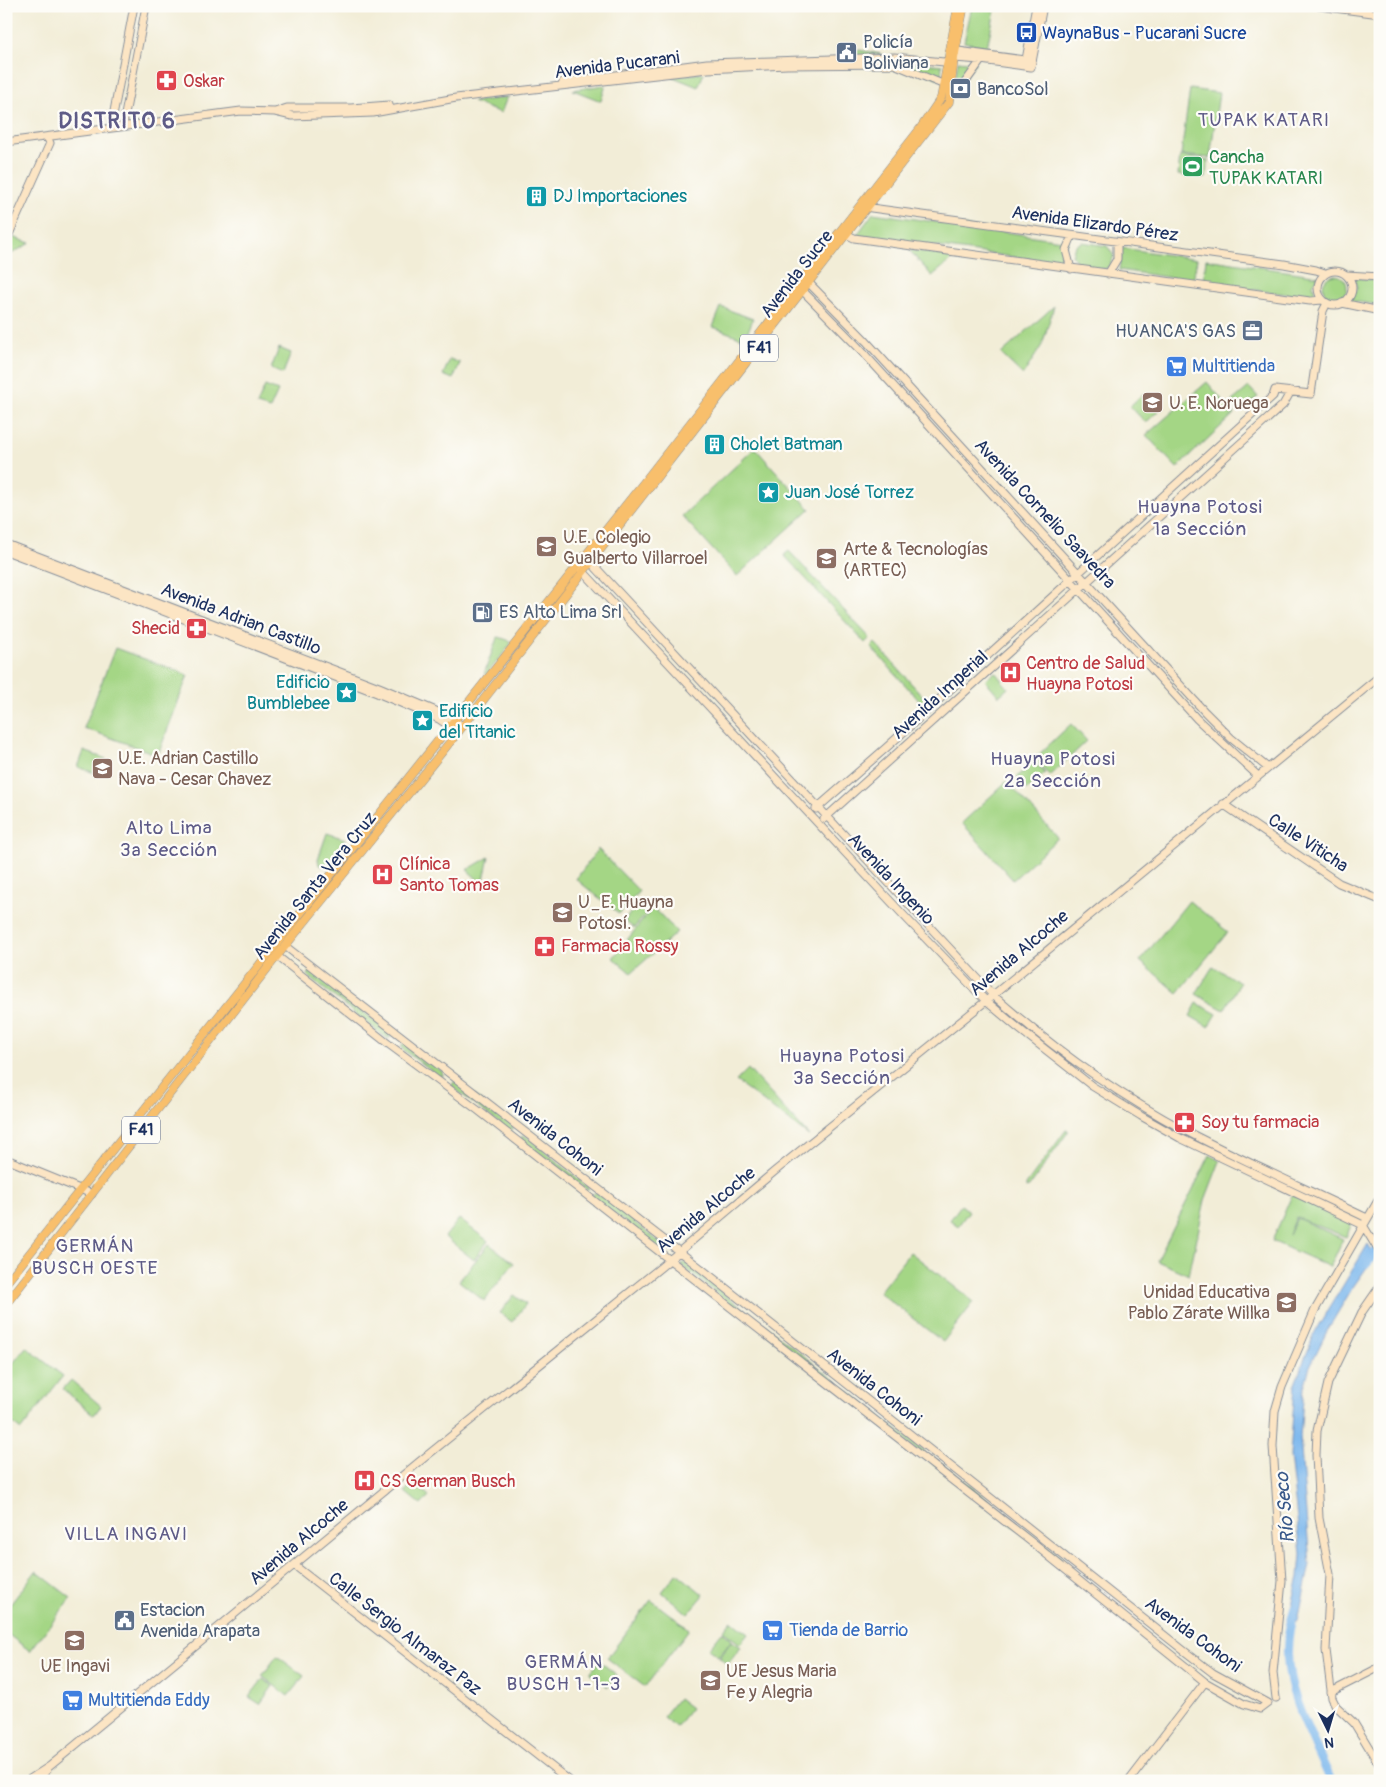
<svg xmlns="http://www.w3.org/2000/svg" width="1386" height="1787" viewBox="0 0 1386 1787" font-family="Pangolin,sans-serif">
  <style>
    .green { fill: #a4d685; stroke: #608272 }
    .water { fill: #7bb7ed; stroke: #4b73a6 }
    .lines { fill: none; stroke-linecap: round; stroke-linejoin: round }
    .river { stroke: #7bb7ed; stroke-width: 9 }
    .secondary-casing { stroke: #868e9a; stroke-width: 9 }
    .primary-casing { stroke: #868e9a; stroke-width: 9 }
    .secondary { stroke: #fce5c4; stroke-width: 7 }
    .primary { stroke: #f8bf6c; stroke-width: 8 }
    .labels { text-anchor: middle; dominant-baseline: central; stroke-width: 4.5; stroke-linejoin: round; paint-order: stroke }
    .shield { fill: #fdfcf7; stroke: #5f6c8c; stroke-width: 1 }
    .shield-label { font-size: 16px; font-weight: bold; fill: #1b2f5e }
    .transit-label { font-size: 18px; fill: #164399; stroke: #fdfcf7; text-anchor: start }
    .service-label { font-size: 18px; fill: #4e5e75; stroke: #fdfcf7; text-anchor: start }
    .street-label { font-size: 18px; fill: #1b2f5e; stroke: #fdfcf7 }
    .health-label { font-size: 18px; fill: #be3a42; stroke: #fdfcf7; text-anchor: start }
    .leisure-label { font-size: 18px; fill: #27864d; stroke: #fdfcf7; text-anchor: start }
    .culture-label { font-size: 18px; fill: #0d838f; stroke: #fdfcf7; text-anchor: start }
    .shop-label { font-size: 18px; fill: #366cbe; stroke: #fdfcf7; text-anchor: start }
    .education-label { font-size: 18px; fill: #785e54; stroke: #fdfcf7; text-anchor: start }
    .neighbourhood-label { font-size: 19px; letter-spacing: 1px; fill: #5e5b87; stroke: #fdfcf7 }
    .water-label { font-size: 19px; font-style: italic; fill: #385889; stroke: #fdfcf7 }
    .district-label { font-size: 22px; font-weight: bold; letter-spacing: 1px; fill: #5e5b87; stroke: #fdfcf7 }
  </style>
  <rect width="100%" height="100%" fill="#fdfcf7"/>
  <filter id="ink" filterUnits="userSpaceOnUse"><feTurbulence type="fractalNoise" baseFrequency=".02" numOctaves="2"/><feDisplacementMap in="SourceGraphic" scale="10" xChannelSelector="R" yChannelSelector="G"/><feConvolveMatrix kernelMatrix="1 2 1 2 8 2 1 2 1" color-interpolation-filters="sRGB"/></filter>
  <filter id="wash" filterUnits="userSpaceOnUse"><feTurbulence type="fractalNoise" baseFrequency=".0096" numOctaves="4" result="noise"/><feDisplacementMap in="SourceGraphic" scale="20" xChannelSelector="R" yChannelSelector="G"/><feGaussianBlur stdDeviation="1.12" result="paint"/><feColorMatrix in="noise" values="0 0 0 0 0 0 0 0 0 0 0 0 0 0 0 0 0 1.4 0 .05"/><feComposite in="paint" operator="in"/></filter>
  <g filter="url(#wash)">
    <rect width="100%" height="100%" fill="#f2edd7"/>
    <!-- green -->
    <path class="green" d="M972 6H996L987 47 964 42Z
      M842 47 881 54 839 57Z
      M901 61 942 65 941 78 939 79Z
      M958 61 975 63 958 87 954 86Z
      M704 73 698 87 673 77V76Z
      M604 85 605 88 601 101 573 90Z
      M1190 89 1219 93 1210 158 1181 155Z
      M507 97 501 113 472 102Z
      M1180 156 1208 160 1206 178 1178 175Z
      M873 213 1068 241 1063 250 1065 264 858 236 857 235Z
      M12 237 30 243 6 257Z
      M1082 242 1107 246 1114 256 1109 267 1104 269 1079 266 1072 255 1075 246Z
      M1122 248 1197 259 1193 281 1119 270Z
      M909 250 953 256 954 258 932 276Z
      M1206 259 1319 276 1313 284 1316 298 1203 283Z
      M1323 287a12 12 0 1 1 24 0a12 12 0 1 1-24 0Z
      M1353 277 1380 281V305L1350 301 1357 288Z
      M1054 306 1042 345 1023 375 1001 354Z
      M721 307 753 319 745 339 713 327Z
      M279 348 291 353 283 374 271 369Z
      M450 359 460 363 453 379 443 375Z
      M1207 382 1234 414 1177 468 1146 435Z
      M265 386 278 391 270 409 257 405Z
      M1249 387 1258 397 1239 412 1231 402Z
      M1143 394 1159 410 1146 423 1130 406Z
      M755 448 810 509 737 576 682 516Z
      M789 551 870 638 865 643 784 555Z
      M499 637 510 641 511 644 486 675 484 674 497 638Z
      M875 643 928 702 924 706 871 647Z
      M115 648 188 675 158 755 84 728Z
      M995 672 1008 688 999 696 985 680Z
      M1071 724 1087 741 1050 776 1034 759Z
      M84 751 106 759 100 775 78 767Z
      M1034 762 1045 773 1027 790 1016 778Z
      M1007 781 1058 838 1013 880 962 823Z
      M327 833 345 839 336 866 331 869 319 865 318 859Z
      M598 849 639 891 619 914 576 879Z
      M489 857 483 884 467 870Z
      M1189 901 1228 932 1178 993 1140 961Z
      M638 903 648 911 634 928 624 921Z
      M653 907 677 932 631 973 613 958Z
      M1213 966 1240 983 1224 1010 1196 994Z
      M310 971 391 1033 390 1038H386L308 976Z
      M1197 1003 1217 1014 1209 1027 1190 1016Z
      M402 1044H406L442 1071 443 1076H438L402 1049Z
      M748 1069 809 1136 736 1081Z
      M455 1081 513 1126V1129L509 1131 451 1086Z
      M1066 1130H1068V1132L1029 1187 1026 1188V1185Z
      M522 1136H526L588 1187V1191L521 1139Z
      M1210 1155 1220 1161 1205 1200 1189 1275 1157 1261Z
      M596 1192 662 1244 663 1248 661 1249 591 1196Z
      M1292 1195 1353 1221 1346 1237 1296 1217 1289 1235 1297 1218 1343 1239 1330 1267 1272 1241Z
      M961 1205 969 1211 958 1226 950 1220Z
      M459 1219 488 1241 474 1260 445 1237Z
      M489 1244 514 1263 484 1301 459 1281Z
      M910 1252 974 1302 943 1342 879 1292Z
      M684 1262 751 1315 748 1318 681 1265Z
      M514 1295 526 1304 512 1322 500 1313Z
      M762 1323 925 1451 922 1454 759 1327Z
      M26 1347 63 1376 21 1430 6 1418V1372Z
      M71 1380 101 1406 94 1415 63 1389Z
      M932 1456 1066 1561 1063 1565 929 1460Z
      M413 1482 429 1496 421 1505 405 1492Z
      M36 1571 71 1598 30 1651 6 1633V1610Z
      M677 1573 704 1595 688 1614 662 1592Z
      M651 1600 689 1629 645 1687 607 1658Z
      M731 1621 748 1634 740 1644 723 1631Z
      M722 1632 732 1640 718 1656 708 1649Z
      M732 1641 741 1647 728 1664 719 1657Z
      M277 1656 304 1676 288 1696 262 1676Z
      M599 1661 617 1675 608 1687 590 1673Z
      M263 1679 273 1686 260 1704 249 1697Z
      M678 1698 691 1708 676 1727 663 1717Z"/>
    <!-- water -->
    <path class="water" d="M1368 1244 1375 1256 1353 1287 1328 1329 1310 1366 1304 1387 1300 1437 1310 1564 1298 1621 1288 1620 1299 1577 1301 1554 1290 1456 1295 1384 1315 1332Z"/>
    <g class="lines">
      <!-- river -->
      <path class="river" d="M1367 1263 1380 1245
        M1295 1608C1272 1675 1306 1721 1331 1781"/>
    </g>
  </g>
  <g filter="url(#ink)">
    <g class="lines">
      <defs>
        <path id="secondary" d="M1319 6 1380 14
          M951 50 1032 61
          M1025 65 1036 6
          M563 82 707 63 894 57 944 62 954 58 981 60 1031 67 1043 6
          M275 112 287 108H351L389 105
          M123 125 146 6
          M111 127 134 6
          M6 142 241 111 275 112 292 116 373 113 456 98 708 69 787 65 894 64 959 91 985 55
          M864 207 1284 264 1316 270 1325 273
          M842 232 854 238 1310 301 1323 300
          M6 241 50 143 47 137
          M1071 269 1066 250 1072 236
          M1318 288a17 17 0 1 1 34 0a17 17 0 1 1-34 0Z
          M1108 274 1117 259V242
          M1347 275 1380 277
          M806 280 866 341 1205 712 1231 738 1268 768
          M799 287 859 348 1197 719 1257 775
          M1342 303 1380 311
          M6 544 379 687 443 714 463 726
          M6 551 377 693 439 719 458 732
          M585 556 993 995C1051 1047 1117 1094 1186 1131 1245 1162 1307 1189 1367 1218
          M580 568 908 920 986 1001 1018 1028 1092 1086 1141 1116 1180 1138 1363 1225
          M1223 804 1339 883 1380 900
          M816 809 887 747 1273 396 1275 390 1311 394 1323 311 1327 303
          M824 819 1283 405 1291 391
          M277 956 391 1046 479 1111 1030 1541 1205 1682 1244 1704 1260 1709 1268 1703 1213 1673 1183 1650 703 1270 285 946
          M6 1159 92 1194
          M1363 1225 1380 1253
          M1380 1286 1362 1312 1328 1383 1317 1431 1316 1455 1319 1518 1330 1574 1326 1650 1332 1698 1336 1706 1354 1723 1380 1766
          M294 1565 570 1781
          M1331 1692 1380 1667
          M1276 1698 1273 1673 1282 1581 1273 1446 1275 1411 1282 1387 1315 1310 1380 1197
          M27 1781 50 1766 419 1462 661 1267 775 1171 986 1001 1380 676
          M37 1781 47 1770
          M1129 1781 1205 1682"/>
        <path id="primary" d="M6 1283 645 481 920 129 941 98 958 6
          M6 1304 277 956 463 726 949 102 954 58 964 6"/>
      </defs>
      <!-- secondary casing -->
      <use href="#secondary" class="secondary-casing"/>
      <!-- primary casing -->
      <use href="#primary" class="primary-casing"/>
      <!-- secondary -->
      <use href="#secondary" class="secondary"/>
      <!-- primary -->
      <use href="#primary" class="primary"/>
    </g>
  </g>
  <!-- icons -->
  <defs>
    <symbol id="bus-square" viewBox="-11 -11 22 22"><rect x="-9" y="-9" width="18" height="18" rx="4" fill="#1a4fb4" stroke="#fdfcf7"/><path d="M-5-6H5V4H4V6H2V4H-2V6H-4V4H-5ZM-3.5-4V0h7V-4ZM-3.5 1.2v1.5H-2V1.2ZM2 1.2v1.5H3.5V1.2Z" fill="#fff"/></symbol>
    <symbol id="civic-square" viewBox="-11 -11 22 22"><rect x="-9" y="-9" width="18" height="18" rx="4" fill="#5c6f8a" stroke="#fdfcf7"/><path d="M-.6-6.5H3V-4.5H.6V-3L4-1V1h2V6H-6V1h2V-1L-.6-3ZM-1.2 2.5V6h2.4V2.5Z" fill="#fff"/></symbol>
    <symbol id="pharmacy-square" viewBox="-11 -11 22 22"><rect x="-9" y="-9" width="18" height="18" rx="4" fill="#e0444e" stroke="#fdfcf7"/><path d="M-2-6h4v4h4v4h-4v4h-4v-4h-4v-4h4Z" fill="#fff"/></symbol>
    <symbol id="bank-square" viewBox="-11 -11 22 22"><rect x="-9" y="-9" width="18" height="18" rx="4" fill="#5c6f8a" stroke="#fdfcf7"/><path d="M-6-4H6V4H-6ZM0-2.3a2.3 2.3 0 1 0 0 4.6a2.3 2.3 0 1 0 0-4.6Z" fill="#fff"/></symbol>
    <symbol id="stadium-square" viewBox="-11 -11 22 22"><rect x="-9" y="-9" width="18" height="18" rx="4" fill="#2e9e5b" stroke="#fdfcf7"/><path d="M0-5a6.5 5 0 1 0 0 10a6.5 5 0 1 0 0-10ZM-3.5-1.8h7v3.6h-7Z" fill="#fff"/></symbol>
    <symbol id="building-square" viewBox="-11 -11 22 22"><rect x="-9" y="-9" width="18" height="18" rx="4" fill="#0f9aa8" stroke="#fdfcf7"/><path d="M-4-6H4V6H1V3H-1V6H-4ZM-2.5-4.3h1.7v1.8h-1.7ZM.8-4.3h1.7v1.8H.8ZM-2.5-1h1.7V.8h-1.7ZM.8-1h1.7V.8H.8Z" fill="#fff"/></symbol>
    <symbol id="office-square" viewBox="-11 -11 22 22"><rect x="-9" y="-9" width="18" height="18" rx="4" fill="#5c6f8a" stroke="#fdfcf7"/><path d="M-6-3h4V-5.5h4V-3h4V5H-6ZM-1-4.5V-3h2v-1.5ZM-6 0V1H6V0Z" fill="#fff"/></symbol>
    <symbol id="supermarket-square" viewBox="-11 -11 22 22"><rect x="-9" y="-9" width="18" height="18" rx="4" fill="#3f7fe0" stroke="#fdfcf7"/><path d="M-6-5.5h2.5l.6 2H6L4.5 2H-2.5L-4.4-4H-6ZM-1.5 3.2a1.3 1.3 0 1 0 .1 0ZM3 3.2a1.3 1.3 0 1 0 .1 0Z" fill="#fff"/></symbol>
    <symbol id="school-square" viewBox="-11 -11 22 22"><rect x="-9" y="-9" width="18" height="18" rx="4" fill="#8d6e63" stroke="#fdfcf7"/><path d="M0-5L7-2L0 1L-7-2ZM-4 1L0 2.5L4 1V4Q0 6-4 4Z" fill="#fff"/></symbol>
    <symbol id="sight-square" viewBox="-11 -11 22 22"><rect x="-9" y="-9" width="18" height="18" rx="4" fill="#0f9aa8" stroke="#fdfcf7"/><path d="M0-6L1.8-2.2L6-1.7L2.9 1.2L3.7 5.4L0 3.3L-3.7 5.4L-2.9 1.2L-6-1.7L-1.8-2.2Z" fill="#fff"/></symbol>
    <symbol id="university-square" viewBox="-11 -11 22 22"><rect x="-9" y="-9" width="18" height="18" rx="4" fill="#8d6e63" stroke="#fdfcf7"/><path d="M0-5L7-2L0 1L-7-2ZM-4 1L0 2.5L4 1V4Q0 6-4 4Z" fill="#fff"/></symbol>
    <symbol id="fuel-square" viewBox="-11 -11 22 22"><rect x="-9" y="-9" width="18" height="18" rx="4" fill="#5c6f8a" stroke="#fdfcf7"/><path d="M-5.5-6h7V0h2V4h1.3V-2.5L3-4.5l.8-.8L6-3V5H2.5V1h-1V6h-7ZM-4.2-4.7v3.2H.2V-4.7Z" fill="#fff"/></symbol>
    <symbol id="hospital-square" viewBox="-11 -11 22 22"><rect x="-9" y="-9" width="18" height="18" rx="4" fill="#e0444e" stroke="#fdfcf7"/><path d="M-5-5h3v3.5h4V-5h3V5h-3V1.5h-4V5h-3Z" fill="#fff"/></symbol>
  </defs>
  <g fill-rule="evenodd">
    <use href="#bus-square" x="1014" y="20" width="25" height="25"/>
    <use href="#civic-square" x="834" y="40" width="25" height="25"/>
    <use href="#pharmacy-square" x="154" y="68" width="25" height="25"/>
    <use href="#bank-square" x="948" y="76" width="25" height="25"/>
    <use href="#stadium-square" x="1180" y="154" width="25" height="25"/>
    <use href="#building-square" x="524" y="184" width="25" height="25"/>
    <use href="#office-square" x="1240" y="318" width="25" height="25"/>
    <use href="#supermarket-square" x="1164" y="354" width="25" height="25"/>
    <use href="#school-square" x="1140" y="390" width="25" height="25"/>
    <use href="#building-square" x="702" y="432" width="25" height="25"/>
    <use href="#sight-square" x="756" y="480" width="25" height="25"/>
    <use href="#school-square" x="534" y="534" width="25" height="25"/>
    <use href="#university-square" x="814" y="546" width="25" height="25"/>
    <use href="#fuel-square" x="470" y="600" width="25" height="25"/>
    <use href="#pharmacy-square" x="184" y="616" width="25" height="25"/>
    <use href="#hospital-square" x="998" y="660" width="25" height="25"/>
    <use href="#sight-square" x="334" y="680" width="25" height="25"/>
    <use href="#sight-square" x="410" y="708" width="25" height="25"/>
    <use href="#school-square" x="90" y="756" width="25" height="25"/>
    <use href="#hospital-square" x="370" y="862" width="25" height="25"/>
    <use href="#school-square" x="550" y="900" width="25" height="25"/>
    <use href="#pharmacy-square" x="532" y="934" width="25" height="25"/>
    <use href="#pharmacy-square" x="1172" y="1110" width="25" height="25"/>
    <use href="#school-square" x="1274" y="1290" width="25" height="25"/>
    <use href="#hospital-square" x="352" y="1468" width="25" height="25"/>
    <use href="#civic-square" x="112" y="1608" width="25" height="25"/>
    <use href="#supermarket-square" x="760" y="1618" width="25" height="25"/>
    <use href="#school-square" x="62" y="1628" width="25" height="25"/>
    <use href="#school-square" x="698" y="1668" width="25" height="25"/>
    <use href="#supermarket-square" x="60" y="1688" width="25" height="25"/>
  </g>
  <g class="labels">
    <!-- shield labels -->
    <g class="shield">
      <rect x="740" y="334.5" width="38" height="27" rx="4"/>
      <rect x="122" y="1116.5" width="38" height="27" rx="4"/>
    </g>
    <g class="shield-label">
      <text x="759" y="348">F41</text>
      <text x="141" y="1130">F41</text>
    </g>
    <!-- transit labels -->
    <g class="transit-label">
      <text x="1042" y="33">WaynaBus - Pucarani Sucre</text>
    </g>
    <!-- service labels -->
    <g class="service-label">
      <text x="863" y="42">Policía<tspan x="863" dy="21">Boliviana</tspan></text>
      <text x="977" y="89">BancoSol</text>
      <text x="1236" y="331" text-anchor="end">HUANCA'S GAS</text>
      <text x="499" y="612">ES Alto Lima Srl</text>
      <text x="140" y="1610">Estacion<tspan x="140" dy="21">Avenida Arapata</tspan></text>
    </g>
    <!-- street labels -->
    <g class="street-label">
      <text transform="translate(617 65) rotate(-7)">Avenida Pucarani</text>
      <text transform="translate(1095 224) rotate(8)">Avenida Elizardo Pérez</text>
      <text transform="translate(797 274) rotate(-52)">Avenida Sucre</text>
      <text transform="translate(1045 514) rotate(47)">Avenida Cornelio Saavedra</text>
      <text transform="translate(241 619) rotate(21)">Avenida Adrian Castillo</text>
      <text transform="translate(940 695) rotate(-42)">Avenida Imperial</text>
      <text transform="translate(1308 843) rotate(33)">Calle Viticha</text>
      <text transform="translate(891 879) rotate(47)">Avenida Ingenio</text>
      <text transform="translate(315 886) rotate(-51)">Avenida Santa Vera Cruz</text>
      <text transform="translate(1019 953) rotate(-40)">Avenida Alcoche</text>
      <text transform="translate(555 1137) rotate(38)">Avenida Cohoni</text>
      <text transform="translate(706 1210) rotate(-40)">Avenida Alcoche</text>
      <text transform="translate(874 1387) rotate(38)">Avenida Cohoni</text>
      <text transform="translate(299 1542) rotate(-40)">Avenida Alcoche</text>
      <text transform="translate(405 1634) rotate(38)">Calle Sergio Almaraz Paz</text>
      <text transform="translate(1193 1635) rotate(36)">Avenida Cohoni</text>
    </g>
    <!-- health labels -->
    <g class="health-label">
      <text x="183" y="81">Oskar</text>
      <text x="180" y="628" text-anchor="end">Shecid</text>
      <text x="1026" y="663">Centro de Salud<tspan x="1026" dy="21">Huayna Potosi</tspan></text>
      <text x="399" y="864">Clínica<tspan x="399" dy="21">Santo Tomas</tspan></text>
      <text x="561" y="946">Farmacia Rossy</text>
      <text x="1201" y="1122">Soy tu farmacia</text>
      <text x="380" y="1481">CS German Busch</text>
    </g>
    <!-- leisure labels -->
    <g class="leisure-label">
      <text x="1209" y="157">Cancha<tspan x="1209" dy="21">TUPAK KATARI</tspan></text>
    </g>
    <!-- culture labels -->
    <g class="culture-label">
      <text x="553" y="196">DJ Importaciones</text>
      <text x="730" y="444">Cholet Batman</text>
      <text x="785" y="492">Juan José Torrez</text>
      <text x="330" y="682" text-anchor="end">Edificio<tspan x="330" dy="21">Bumblebee</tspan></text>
      <text x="439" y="711">Edificio<tspan x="439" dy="21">del Titanic</tspan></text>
    </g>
    <!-- shop labels -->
    <g class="shop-label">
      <text x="1192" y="366">Multitienda</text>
      <text x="789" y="1630">Tienda de Barrio</text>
      <text x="88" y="1700">Multitienda Eddy</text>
    </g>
    <!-- education labels -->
    <g class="education-label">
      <text x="1169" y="403">U. E. Noruega</text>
      <text x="563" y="537">U.E. Colegio<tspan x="563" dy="21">Gualberto Villarroel</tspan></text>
      <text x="843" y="549">Arte &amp; Tecnologías<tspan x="843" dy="21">(ARTEC)</tspan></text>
      <text x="118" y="758">U.E. Adrian Castillo<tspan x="118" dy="21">Nava - Cesar Chavez</tspan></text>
      <text x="578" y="902">U_E. Huayna<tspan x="578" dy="21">Potosí.</tspan></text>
      <text x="1270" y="1292" text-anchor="end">Unidad Educativa<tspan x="1270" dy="21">Pablo Zárate Willka</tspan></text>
      <text x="75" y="1666" text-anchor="middle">UE Ingavi</text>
      <text x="726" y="1671">UE Jesus Maria<tspan x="726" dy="21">Fe y Alegria</tspan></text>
    </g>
    <!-- neighbourhood labels -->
    <g class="neighbourhood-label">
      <text x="1264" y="120">TUPAK KATARI</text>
      <text x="1200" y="507">Huayna Potosi<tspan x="1200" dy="22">1ª Sección</tspan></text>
      <text x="1053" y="759">Huayna Potosi<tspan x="1053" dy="22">2ª Sección</tspan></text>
      <text x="169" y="828">Alto Lima<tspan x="169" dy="22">3ª Sección</tspan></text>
      <text x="842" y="1056">Huayna Potosi<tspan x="842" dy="22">3ª Sección</tspan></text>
      <text x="95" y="1246">GERMÁN<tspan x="95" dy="22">BUSCH OESTE</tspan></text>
      <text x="126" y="1534">VILLA INGAVI</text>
      <text x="564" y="1662">GERMÁN<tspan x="564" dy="22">BUSCH 1-1-3</tspan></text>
    </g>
    <!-- water labels -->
    <g class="water-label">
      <text transform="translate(1285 1508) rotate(-95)">Río Seco</text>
    </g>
    <!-- district labels -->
    <g class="district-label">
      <text x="117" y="121">DISTRITO 6</text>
    </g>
  </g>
  <!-- margin -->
  <rect width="1386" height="1787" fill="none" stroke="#fdfcf7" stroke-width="25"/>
  <!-- north arrow -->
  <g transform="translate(1328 1730) rotate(175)" stroke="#fdfcf7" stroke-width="4" paint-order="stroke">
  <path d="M0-4L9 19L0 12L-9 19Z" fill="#1b2f5e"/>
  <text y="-8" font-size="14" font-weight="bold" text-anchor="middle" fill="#1b2f5e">N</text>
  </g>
</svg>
